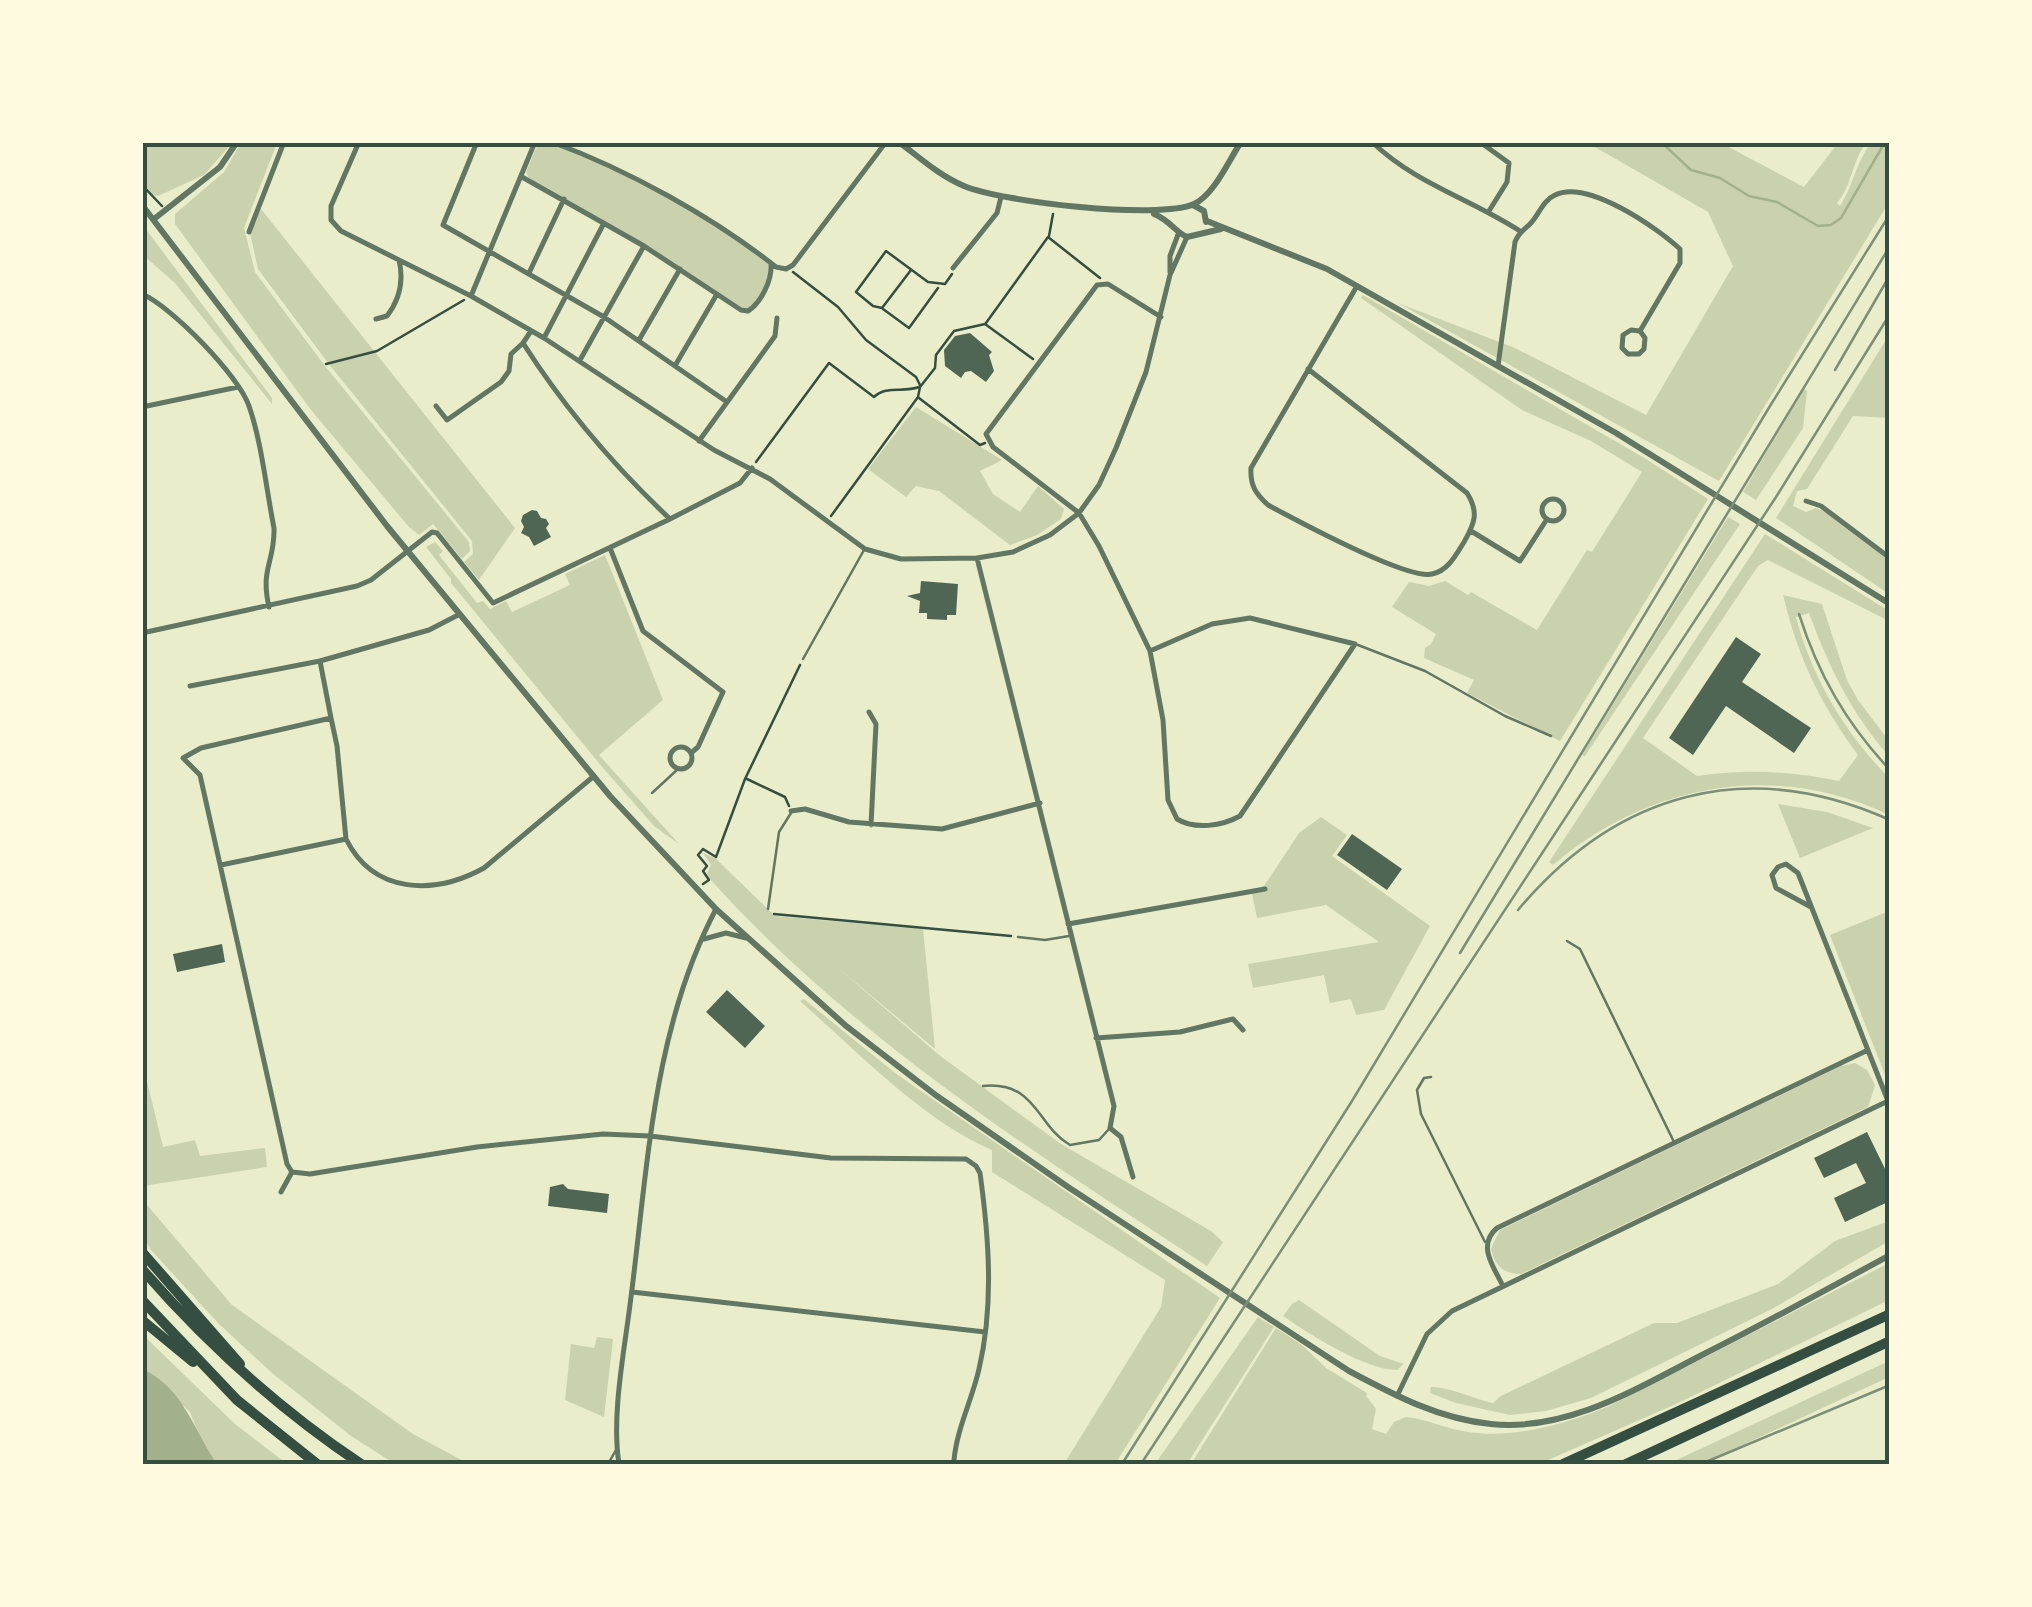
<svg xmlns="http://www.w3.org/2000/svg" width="2032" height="1607" viewBox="0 0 2032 1607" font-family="Overpass,sans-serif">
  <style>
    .green { fill: #cad2ad }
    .water { fill: #a3b18a }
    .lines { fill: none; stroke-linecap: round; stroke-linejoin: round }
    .stream { stroke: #a3b18a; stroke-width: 2.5 }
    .building { fill: #4f6655 }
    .path { stroke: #344e41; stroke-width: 2.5 }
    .service { stroke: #617663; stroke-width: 2.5 }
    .minor { stroke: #617663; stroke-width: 5 }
    .tertiary { stroke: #617663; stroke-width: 6 }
    .motorway { stroke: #344e41; stroke-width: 10 }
    .rail { stroke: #7c8e77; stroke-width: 2.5 }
    .neatline { fill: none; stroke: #344e41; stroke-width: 4 }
  </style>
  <rect width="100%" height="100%" fill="#e9edc9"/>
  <!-- green -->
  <path class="green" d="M142 143H232L204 175 158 196 153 195 143 184Z
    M241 143H277L244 228 255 272 325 366 469 542 470 551 462 559 433 524 419 535 409 527 311 410 175 224V214L224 172Z
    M548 143C627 166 700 216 769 261L772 273 752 310H741L529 178 526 172 538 144Z
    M1588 143H1721L1804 187 1838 143H1866C1852 161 1852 186 1837 203L1840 206C1853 186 1856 162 1871 143H1889V202L1719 481 1398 303 1515 348 1646 415 1733 266 1708 212Z
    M261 209 515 528 479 580 464 562 473 554 472 541 328 363 258 269 250 233Z
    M142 224 272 398V404L175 283 143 255Z
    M1363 295 1646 459 1708 499 1560 741 1467 693 1474 680 1424 658 1425 648 1431 644 1436 634 1392 607 1409 582 1429 586 1445 581 1468 595 1471 592 1537 630 1587 550 1592 552 1642 472 1591 441 1522 410 1361 298Z
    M1889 335V418L1853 416 1807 489 1797 491 1793 506 1806 512 1816 508 1828 513 1889 560V594L1776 518Z
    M1804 389 1807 391 1803 428 1756 500 1743 492Z
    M916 407 1002 460 980 471 993 494 1020 512 1038 486 1064 509 1061 519 1037 535 1010 545 939 491 916 486 906 497 868 469Z
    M1728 517 1740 524 1585 756 1582 755Z
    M1765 534 1889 611V621L1768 560 1758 566 1643 738 1697 776C1749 769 1788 771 1839 781L1858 755C1820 703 1798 658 1783 595L1822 604 1847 680 1858 700 1889 741V756C1851 713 1829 667 1809 613L1796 617C1812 678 1845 733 1889 778V815C1774 760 1648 784 1553 865L1549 862Z
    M435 542 443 551 439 555 477 603 483 601 490 609 506 601 512 612 570 585 565 574 605 555 663 700 599 755 679 844 654 826 603 768 451 583V579L426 547Z
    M1778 804 1827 812 1873 828 1800 858Z
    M1321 817 1347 835 1332 856 1430 926 1384 1010 1356 1015 1351 999 1330 1003 1324 975 1253 988 1248 964 1379 942 1326 905 1257 918 1252 894 1264 886 1299 833Z
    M703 853 715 858 775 916 923 929 935 1049 837 967 939 1055 1061 1144 1211 1231 1223 1242 1207 1266C1031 1150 852 1037 710 879L707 873 711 865Z
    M1889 911V1085L1830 935Z
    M804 999 895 1073 1220 1298 1115 1464H1064L1161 1307 1165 1280 992 1172V1150C922 1120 858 1052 800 1001Z
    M1855 1063 1867 1070 1875 1085 1868 1107 1521 1274C1503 1274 1494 1265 1491 1248L1500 1230 1841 1066Z
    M143 1065 163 1147 195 1140 200 1156 265 1148 267 1167 143 1186Z
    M142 1199 232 1305 413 1434 469 1464H395L351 1436 272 1373 219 1324 151 1250 143 1237Z
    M1889 1221V1241L1772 1309 1591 1398 1546 1411 1510 1415 1456 1403 1430 1393 1431 1387C1446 1386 1475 1399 1493 1403L1501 1396 1654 1323H1677L1778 1284 1835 1241Z
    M1889 1263V1300L1676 1404 1539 1464H1191L1276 1328 1302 1345 1326 1368 1367 1393 1366 1396 1376 1409 1372 1429 1386 1434 1394 1422 1406 1417C1427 1419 1447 1429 1468 1432 1512 1439 1566 1424 1607 1407Z
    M1299 1300 1380 1356 1404 1364 1397 1370C1365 1370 1309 1334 1283 1316L1292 1304Z
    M1258 1317 1274 1327 1187 1464H1155Z
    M142 1334 235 1424 287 1464H216L204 1447 190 1412 143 1369Z
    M597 1337 613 1339 604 1417 565 1400 571 1344 594 1348Z
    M1889 1361V1377L1702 1464H1668Z"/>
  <!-- water -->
  <path class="water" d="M143 1369C184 1389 193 1429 217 1464H143Z"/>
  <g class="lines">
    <!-- stream -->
    <path class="stream" d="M1661 142 1691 170 1720 178 1749 196 1777 202 1818 226 1831 225 1841 218 1885 142"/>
  </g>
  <!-- building -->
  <path class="building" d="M970 333 992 352 989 355 994 371 986 382 971 371 965 372 961 378 945 366 944 350 955 336Z
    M532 510 537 511 541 518 546 519 549 524 546 528 551 537 534 546 529 537 521 533 524 527 521 521 523 515Z
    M921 581 958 584 956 615H947V620L927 619V613H919L920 601 907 596 920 593Z
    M1736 637 1761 654 1742 682 1811 728 1794 753 1726 706 1693 755 1669 738Z
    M1352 834 1402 869 1387 890 1337 855Z
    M222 944 225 962 177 972 173 954Z
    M727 990 765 1026 745 1048 706 1012Z
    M1867 1132 1890 1179V1201L1845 1222 1834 1198 1866 1183 1856 1163 1824 1178 1814 1158Z
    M563 1184 568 1189 609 1194 607 1213 548 1206 550 1187Z"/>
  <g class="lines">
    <!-- path -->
    <path class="path" d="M142 185 162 206
      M1049 236 1053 214
      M911 270 882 308 873 306 856 292 886 251 928 282 945 284 952 274
      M793 272 838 307 866 340 916 377 920 385
      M883 309 909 328 938 288
      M986 323 1048 237 1100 278
      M326 364 377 351 464 300
      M919 398 980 445 985 443
      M756 462 829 363 874 397C886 385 903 393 919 387
      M831 516 918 397 920 387 935 368 936 355 954 331 985 324 1033 359
      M747 779 785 797 789 806
      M703 884 709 880 703 871 707 866 698 855 703 849 716 857 745 779 800 665
      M774 914 1011 936"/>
    <!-- service -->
    <path class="service" d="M1358 645 1425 671 1505 716 1551 736
      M803 659 864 550
      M652 793 678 769
      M768 909 779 832 791 813
      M1018 937 1045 940 1069 936
      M1567 941 1580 949 1673 1140
      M1431 1077 1424 1078 1417 1090 1421 1114 1485 1242
      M983 1086C1037 1081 1036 1125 1070 1145L1099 1140 1109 1129
      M608 1464 616 1450"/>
    <!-- minor -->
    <path class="minor" d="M359 142 331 206V220L341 231 471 296 544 338 714 450 770 479 865 549 901 559 977 558 1013 552 1050 535 1079 513 1099 485 1116 448 1146 372 1170 275 1187 237
      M477 142 443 225 604 317 727 402
      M552 142C628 170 713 217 776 267L786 269 793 265 886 142
      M1372 142C1416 184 1469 198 1520 231
      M1480 142 1509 163 1507 182 1489 211
      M522 177 644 246 741 310 748 311C761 303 772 280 771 265
      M249 232 284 142
      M953 268 997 213 1001 197
      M1170 272V256L1179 232
      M529 273 564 199
      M142 294C171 306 239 376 249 406 262 444 266 488 274 528 275 562 260 568 269 607
      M471 296 535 142
      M376 319 387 316C400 299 404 281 399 260
      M531 331 523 343C565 409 614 466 670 519L740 483 752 468
      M544 338 604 223
      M639 340 680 269
      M580 360 644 246
      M676 364 717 294
      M1498 366 1515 242C1519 232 1523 231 1530 224 1539 215 1542 201 1555 195 1587 179 1656 227 1680 249V263L1640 331 1645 338 1644 349 1639 354H1628L1622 348 1623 335 1631 330 1640 331
      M1308 369 1467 493C1479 512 1475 523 1464 542 1456 555 1448 571 1432 574 1407 580 1296 520 1268 505 1256 494 1250 486 1251 468L1357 286
      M436 406 447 420 501 382 509 371 511 354 523 343
      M142 407 238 387
      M699 441 775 336 777 318
      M1542 510a11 11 0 1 1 22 0a11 11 0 1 1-22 0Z
      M1806 501 1821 506 1890 558
      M1471 531 1520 561 1547 519
      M610 548 643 631 723 692 698 747 691 753
      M977 558 1114 1106 1110 1128 1121 1137 1133 1177
      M142 633 357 586 371 580 432 532 437 533 493 603 670 519
      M1150 651 1212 624 1250 618 1355 644 1240 816C1222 826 1195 830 1177 819L1168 800 1163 720 1150 651 1099 546 1079 513 993 447 986 434 1097 285 1108 284 1161 317
      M190 686 320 661 429 630 460 614
      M869 712 876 724 871 825
      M331 718 337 746 346 839C374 895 435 895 484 868L594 776
      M670 758a11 11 0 1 1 22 0a11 11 0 1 1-22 0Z
      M791 811 805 809 849 822 942 829 1040 803
      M221 865 346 839
      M1811 907 1776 888 1772 875 1778 867 1786 864 1798 873 1888 1101
      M1068 924 1265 889
      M704 939 726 933 746 938
      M1096 1038 1180 1032 1233 1019 1243 1030
      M292 1172 310 1174 477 1147 603 1134 650 1136 831 1158 966 1159 976 1166 980 1173C989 1238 994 1305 979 1369 972 1400 957 1428 954 1460
      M292 1172 287 1164 200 775 183 758 201 748 331 718 320 661
      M281 1192 292 1172
      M1503 1286C1493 1266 1477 1245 1497 1228L1868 1050
      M632 1292 985 1332
      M1397 1396 1427 1334 1452 1311 1888 1101
      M619 1464C611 1414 625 1348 631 1297 648 1165 653 1029 716 909"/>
    <!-- tertiary -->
    <path class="tertiary" d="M899 142C920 158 940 176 964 186 1002 202 1158 220 1194 204 1214 195 1229 160 1241 142
      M142 205 387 526 610 796 716 909 845 1025 937 1096 1068 1187 1349 1371C1394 1395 1439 1419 1491 1424 1566 1432 1636 1389 1700 1356 1764 1324 1826 1290 1890 1255
      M1193 205 1204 211 1206 222
      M1154 214C1171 221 1175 232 1187 237L1221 229
      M154 219 220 167 237 142
      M1207 221 1327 269 1616 433 1890 604"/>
    <!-- motorway -->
    <path class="motorway" d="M142 1252 240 1364
      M142 1269C207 1344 279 1409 361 1464
      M142 1300 237 1400 317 1464
      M142 1320 193 1362
      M1563 1464 1890 1314
      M1626 1464 1890 1341"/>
    <!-- rail -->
    <path class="rail" d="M1835 370 1890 275
      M1799 614C1818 674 1846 723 1890 770
      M1518 910C1617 792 1747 756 1890 820
      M1460 953 1890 246
      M1122 1464 1352 1101 1770 406 1890 214
      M1141 1464 1776 497 1890 314
      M1701 1464 1890 1385"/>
  </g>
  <!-- border -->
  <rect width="2032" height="1607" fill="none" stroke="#fefae0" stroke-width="290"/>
  <rect x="145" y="145" width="1742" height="1317" class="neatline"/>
</svg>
